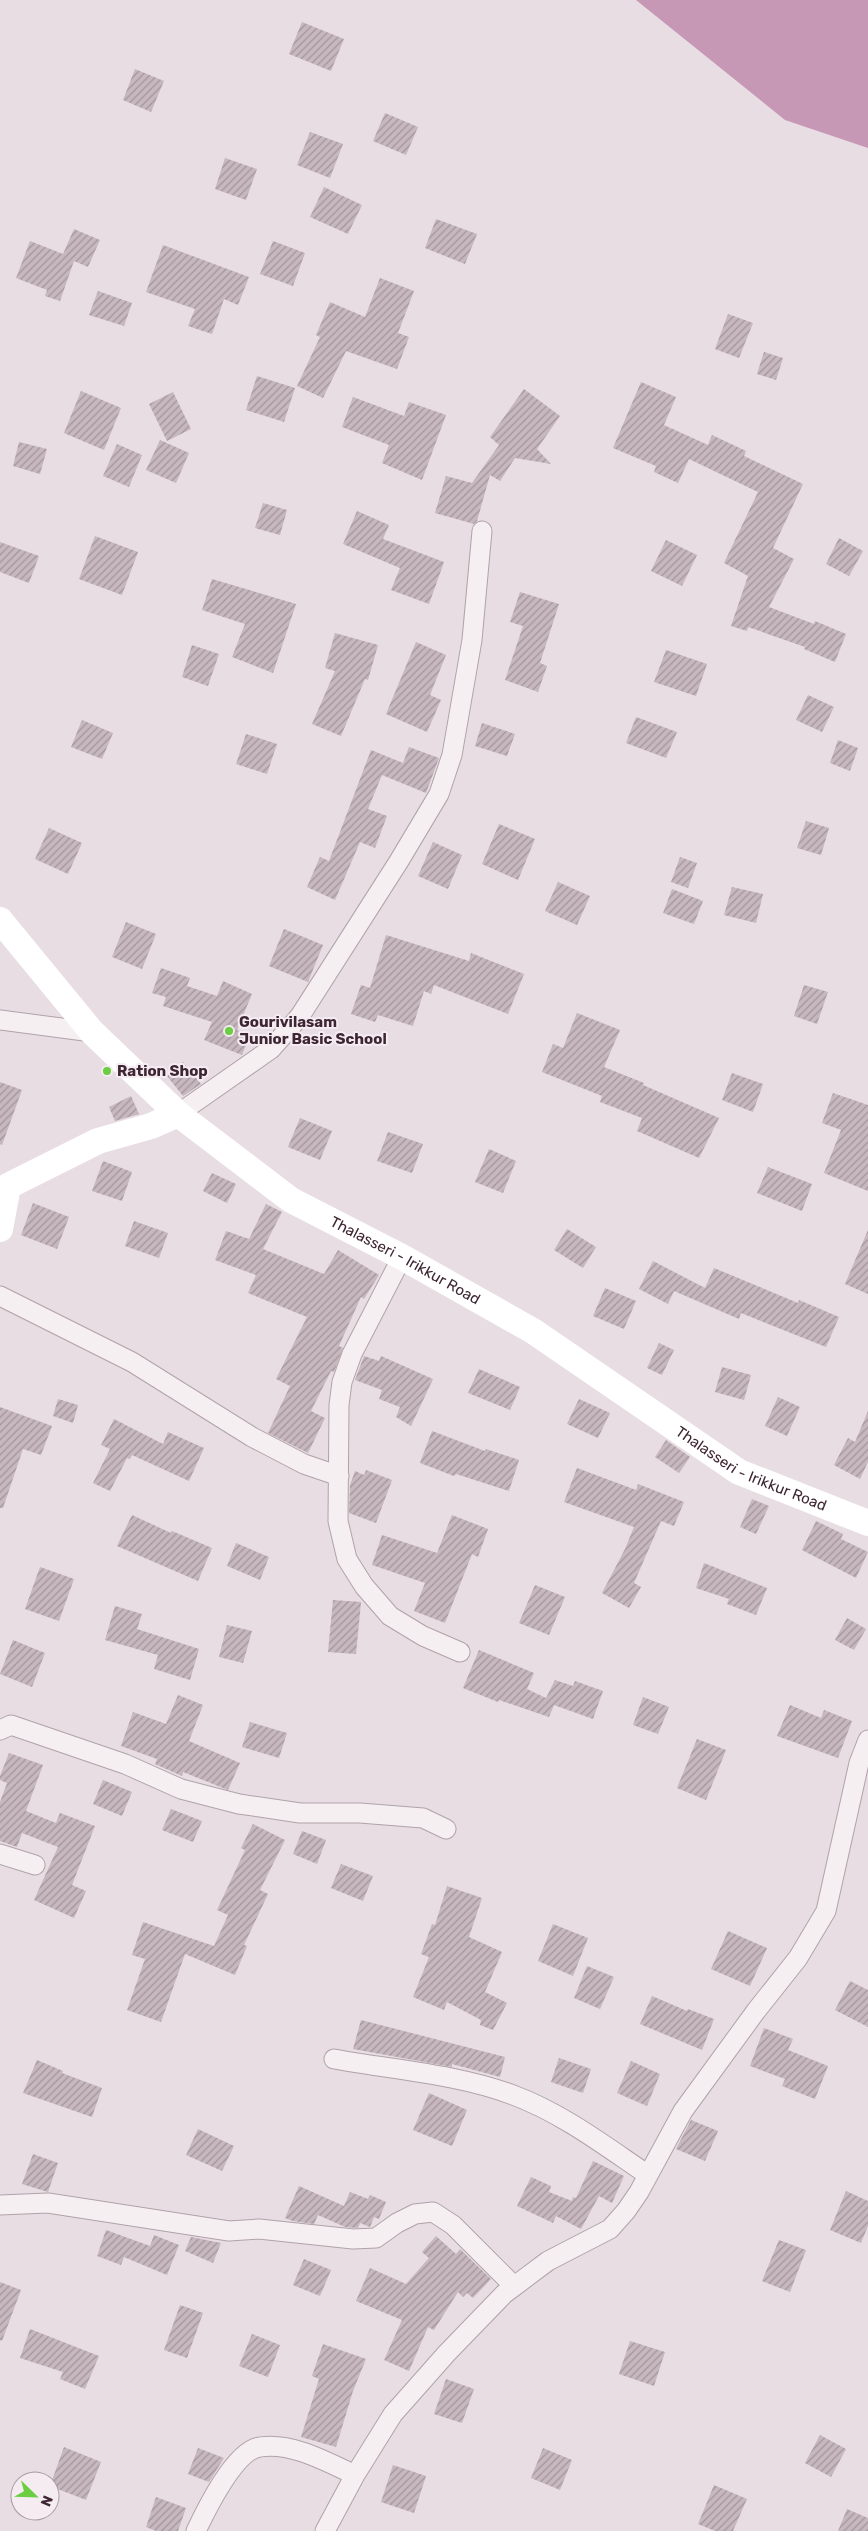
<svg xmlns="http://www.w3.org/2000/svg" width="868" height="2531" viewBox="0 0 868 2531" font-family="Rubik,sans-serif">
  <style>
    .water { fill: #c797b6 }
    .building { fill: url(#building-hatch) }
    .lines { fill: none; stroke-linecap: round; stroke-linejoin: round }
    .street-casing { stroke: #b1a2aa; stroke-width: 21 }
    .street { stroke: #f5eff2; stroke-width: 19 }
    .secondary { stroke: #fff; stroke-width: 26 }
    .poi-dot { fill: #6ace40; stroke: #f5ecf1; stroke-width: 2 }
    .labels { text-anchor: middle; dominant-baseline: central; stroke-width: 4; stroke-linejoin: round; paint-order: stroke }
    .poi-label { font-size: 15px; font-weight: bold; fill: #3d2632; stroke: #f5ecf1; text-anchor: start }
    .street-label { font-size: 15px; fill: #3d2632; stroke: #f5ecf1 }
  </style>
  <defs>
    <pattern id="building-hatch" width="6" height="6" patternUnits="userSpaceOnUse" patternTransform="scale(1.25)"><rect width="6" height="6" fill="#c7b7bf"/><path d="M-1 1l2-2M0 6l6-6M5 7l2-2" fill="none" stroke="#a3959c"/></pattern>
  </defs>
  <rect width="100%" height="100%" fill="#e7dde2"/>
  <!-- water -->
  <path class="water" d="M636 0H868V148L785 120Z"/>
  <!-- building -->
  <path class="building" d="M302 22 344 39 331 71 289 54Z
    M135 69 164 81 151 112 123 100Z
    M385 113 418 127 406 155 373 141Z
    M310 132 343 144 330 178 297 165Z
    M225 158 257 169 246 200 215 189Z
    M324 187 362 205 348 234 310 217Z
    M436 219 477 234 465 264 425 248Z
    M74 229 100 240 88 267 74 261 60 301 45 296 47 290 16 278 30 241 63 254Z
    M273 241 305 253 293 286 260 274Z
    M163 245 249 277 238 305 224 299 212 334 188 326 195 309 146 292Z
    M380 278 414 291 398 333 409 337 397 369 346 351 323 398 297 386 320 337 316 335 330 302 365 317Z
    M98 291 132 303 124 326 89 315Z
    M728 314 753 323 739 358 715 349Z
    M764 352 783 358 776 380 757 374Z
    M257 376 295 388 284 422 246 410Z
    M641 382 676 397 664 425 708 445 712 435 746 451 744 456 803 484 773 548 794 559 769 607 814 624 815 621 846 634 835 662 804 649 805 647 748 627 747 631 731 626 748 576 724 563 758 492 689 459 678 483 654 472 656 466 613 448Z
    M524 389 560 416 537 449 551 464 515 458 500 481 490 475 477 521 474 524 435 513 446 476 472 483 499 445 490 437Z
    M81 391 121 408 104 450 64 433Z
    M173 392 191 429 167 441 149 404Z
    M353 397 404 416 409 402 446 415 422 480 382 463 389 445 342 427Z
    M160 440 189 453 176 483 146 470Z
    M19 442 47 449 40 474 13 466Z
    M117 444 142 455 129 487 103 476Z
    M263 503 287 510 280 535 255 528Z
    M357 511 389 525 383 539 444 562 429 604 391 590 400 568 343 544Z
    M95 536 138 552 122 595 79 579Z
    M839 538 863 551 849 576 826 564Z
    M666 540 697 555 682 586 651 571Z
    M0 542 39 556 29 583 0 572Z
    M212 579 296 604 273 673 232 657 245 624 202 610Z
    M520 592 559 604 540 663 547 666 538 692 505 680 523 626 510 622Z
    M335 633 378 645 368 680 365 679 341 736 312 724 335 671 325 668Z
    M416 642 446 655 430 695 441 700 427 732 386 714Z
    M192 645 219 654 208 686 182 677Z
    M666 650 707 664 696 696 654 682Z
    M808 695 834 707 822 732 796 720Z
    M636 717 677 732 666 758 626 743Z
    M82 720 113 733 102 759 71 747Z
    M482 723 515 734 507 756 475 746Z
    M246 734 277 744 267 774 236 764Z
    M838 740 858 748 850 771 830 763Z
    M409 747 439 758 426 793 382 775 368 809 387 816 375 848 360 842 335 900 307 887 320 857 329 861 371 750 403 763Z
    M806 821 829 828 821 855 797 848Z
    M499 824 535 839 518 880 482 864Z
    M49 828 82 843 68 874 35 859Z
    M433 842 462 855 448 889 418 876Z
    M680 857 697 863 688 888 671 882Z
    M558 882 590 896 577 925 545 911Z
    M732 887 763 894 756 923 724 915Z
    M672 889 703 901 694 924 663 913Z
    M126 922 156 934 142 969 112 957Z
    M284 929 323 945 308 982 269 966Z
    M386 935 469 961 471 953 524 974 508 1014 434 985 431 994 424 991 413 1026 378 1015 375 1022 351 1014 361 985 370 988Z
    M161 968 190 978 187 986 217 996 223 981 252 994 237 1030 250 1035 242 1055 204 1040 212 1022 163 1006 166 997 152 993Z
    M804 985 828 992 817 1024 794 1016Z
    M577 1013 620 1030 604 1067 644 1083 643 1085 719 1118 699 1158 637 1131 642 1118 600 1102 602 1096 542 1072 553 1044 563 1048Z
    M183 1062 201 1084 183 1096 167 1076Z
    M732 1073 763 1084 753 1112 722 1100Z
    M0 1082 22 1090 2 1145 0 1144Z
    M833 1093 868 1105V1191L824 1173 841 1130 822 1123Z
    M131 1096 139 1114 115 1121 109 1107Z
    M300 1118 332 1131 320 1160 288 1147Z
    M388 1132 423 1144 412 1173 377 1161Z
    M489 1149 516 1161 503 1193 475 1182Z
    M103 1161 132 1172 122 1201 92 1191Z
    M768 1167 812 1184 802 1211 757 1193Z
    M212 1173 236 1184 227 1203 203 1191Z
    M33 1203 69 1217 57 1249 21 1235Z
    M266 1204 282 1212 263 1249 324 1274 338 1250 379 1275 364 1299 361 1297 339 1346 343 1348 334 1372 331 1371 311 1411 325 1418 308 1453 268 1433 290 1386 276 1379 307 1317 248 1293 256 1275 215 1260 226 1231 249 1239Z
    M134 1221 168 1233 159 1258 125 1246Z
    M567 1229 596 1247 583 1268 554 1250Z
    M868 1230V1294L845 1284Z
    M653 1261 705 1288 714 1268 798 1303 799 1300 839 1317 826 1347 741 1313 739 1319 674 1291 668 1304 639 1289Z
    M605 1288 636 1301 624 1329 593 1316Z
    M659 1343 674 1350 662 1375 647 1368Z
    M364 1356 379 1361 381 1356 433 1379 411 1426 396 1417 400 1407 379 1399 382 1390 355 1380Z
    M722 1367 751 1375 744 1400 715 1392Z
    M479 1369 520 1387 510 1410 468 1393Z
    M778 1397 800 1407 787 1436 765 1426Z
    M58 1399 78 1405 73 1423 53 1416Z
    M579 1399 610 1413 598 1438 567 1424Z
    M0 1407 52 1426 41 1455 23 1449 3 1508H0Z
    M868 1411V1462L860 1479 834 1465 848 1438 855 1442Z
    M114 1419 163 1444 168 1432 204 1448 189 1481 132 1455 130 1459 127 1458 110 1491 93 1483 110 1449 101 1445Z
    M432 1431 485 1451 486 1449 519 1460 509 1491 456 1474 454 1476 420 1463Z
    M666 1440 690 1457 679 1473 655 1457Z
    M577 1468 636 1490 638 1484 684 1502 674 1526 661 1521 634 1583 641 1587 629 1608 602 1593 625 1549 634 1527 564 1502Z
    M366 1470 392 1480 376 1523 349 1513 350 1485 355 1471 364 1475Z
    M752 1499 769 1506 756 1534 740 1527Z
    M132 1515 171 1533 172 1531 212 1548 198 1581 117 1546Z
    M452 1515 488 1529 478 1557 472 1554 445 1623 414 1611 425 1583 372 1565 382 1535 437 1553Z
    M816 1521 843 1534 841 1539 868 1552 856 1578 802 1550Z
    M236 1543 269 1557 260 1580 227 1566Z
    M704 1563 767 1588 756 1615 727 1604 729 1599 696 1588Z
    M40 1567 74 1579 59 1621 25 1609Z
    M535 1585 565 1597 549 1635 519 1623Z
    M333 1600 361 1602 356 1654 328 1652Z
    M115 1606 142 1614 137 1629 199 1649 190 1680 154 1669 158 1655 105 1640Z
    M847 1618 866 1629 854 1650 835 1640Z
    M227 1625 252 1631 243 1663 219 1657Z
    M13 1640 45 1653 32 1687 0 1674Z
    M479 1650 534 1673 527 1689 546 1698 555 1680 573 1686 575 1681 603 1691 593 1719 554 1705 549 1717 499 1700 498 1702 463 1688Z
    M178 1695 203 1705 189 1741 240 1763 228 1790 183 1772 182 1776 155 1764 157 1759 121 1746 133 1712 166 1724Z
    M643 1697 669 1707 658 1734 633 1725Z
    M790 1705 821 1718 824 1710 852 1721 838 1758 777 1736Z
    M250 1722 287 1733 279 1758 242 1747Z
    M697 1739 726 1750 706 1800 677 1788Z
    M9 1753 43 1765 26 1811 56 1823 60 1813 95 1826 72 1885 86 1891 74 1918 34 1900 58 1847 22 1833 17 1847 0 1841V1802L7 1783 0 1780V1776Z
    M103 1780 132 1792 122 1816 93 1804Z
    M171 1809 202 1821 193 1842 162 1830Z
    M253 1824 285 1840 260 1890 268 1894 244 1945 247 1946 235 1975 185 1954 161 2022 127 2010 145 1959 132 1955 143 1922 214 1946 228 1915 217 1910 245 1850 241 1848Z
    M302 1831 326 1840 317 1864 293 1854Z
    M341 1864 373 1876 363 1901 331 1888Z
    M447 1886 482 1898 469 1937 502 1952 485 1992 507 2003 493 2030 480 2025 481 2020 447 2002 444 2010 413 1997 429 1957 421 1954 432 1924 435 1925Z
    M553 1924 588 1938 573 1976 538 1961Z
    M728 1931 767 1948 750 1986 711 1969Z
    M587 1966 614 1977 600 2009 574 1998Z
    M850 1981 868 1990V2027L835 2010Z
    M652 1996 687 2011 688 2009 714 2019 702 2050 640 2024Z
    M361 2020 505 2057 500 2077 452 2064V2067L353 2049Z
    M764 2028 793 2039 788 2050 828 2066 815 2099 782 2086 785 2079 750 2066Z
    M559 2058 591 2069 583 2093 551 2082Z
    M37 2060 63 2071 62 2073 102 2088 92 2117 23 2093Z
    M631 2061 660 2074 647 2106 617 2093Z
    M429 2093 467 2110 452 2146 413 2130Z
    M691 2120 718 2131 705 2161 676 2149Z
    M198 2129 234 2146 222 2171 186 2155Z
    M33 2154 58 2163 48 2192 22 2184Z
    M593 2161 624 2176 612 2203 599 2196 581 2229 556 2216 553 2223 517 2206 531 2177 551 2186 549 2192 572 2201 573 2197 576 2198Z
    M299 2186 344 2206 350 2192 368 2199 370 2195 386 2202 379 2219 374 2217 370 2227 360 2223 358 2228 345 2227 318 2215 314 2224 293 2221 285 2218Z
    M846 2191 868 2201V2226L861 2243 830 2230Z
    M106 2230 150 2246 154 2235 179 2245 167 2275 124 2257 121 2265 97 2256Z
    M436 2236 456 2254 460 2249 491 2279 473 2298 467 2293 463 2297 458 2292 434 2330 428 2327 409 2371 384 2360 402 2320 356 2301 370 2268 406 2284 429 2258 422 2252Z
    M191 2237 221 2243 213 2263 185 2251Z
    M779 2240 806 2250 790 2292 762 2281Z
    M304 2259 331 2270 320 2296 293 2285Z
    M0 2282 21 2290 2 2341 0 2340Z
    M180 2305 203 2313 187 2358 164 2350Z
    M30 2329 99 2356 85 2389 60 2379 63 2372 20 2358Z
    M252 2334 280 2345 268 2377 239 2366Z
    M630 2341 665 2352 654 2386 619 2374Z
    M323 2344 366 2359 353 2391 336 2447 301 2437 319 2379 312 2376Z
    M446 2379 474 2389 462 2423 434 2414Z
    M820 2435 846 2449 831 2477 805 2463Z
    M64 2447 101 2462 86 2500 50 2486Z
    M198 2448 224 2458 209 2482 188 2474Z
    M543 2448 572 2460 560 2490 531 2478Z
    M393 2465 426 2476 414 2513 381 2502Z
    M714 2485 747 2499 733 2531H715L698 2524Z
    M156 2497 186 2508 178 2531H156L146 2527Z
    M847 2509 868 2518V2531H838Z"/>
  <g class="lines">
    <defs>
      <path id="street" d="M0 1020 92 1032
        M178 1114 271 1049 300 1016 399 861 439 794 452 755 472 640 482 531
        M402 1257 352 1354 342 1382 339 1405 338 1521 347 1559 364 1586 390 1616 423 1636 460 1652
        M0 1296 132 1362 252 1437 304 1464 339 1476
        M0 1730 11 1725 125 1764 181 1789 239 1804 300 1813H360L423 1818 446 1829
        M0 1854 35 1865
        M334 2059C394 2070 457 2074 513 2095 562 2113 605 2146 648 2175
        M0 2205 48 2203 229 2231 259 2229 353 2239 376 2238 397 2223 415 2214 433 2212 453 2225 514 2286
        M196 2531C206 2510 235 2450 260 2447 292 2442 327 2462 355 2475
        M325 2531 355 2475 393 2414 447 2353 504 2294 548 2261 610 2229 626 2211 639 2192 683 2111 756 2011 798 1958 826 1911 859 1763 868 1740"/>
    </defs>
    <!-- street casing -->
    <use href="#street" class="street-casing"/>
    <!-- street -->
    <use href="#street" class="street"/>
    <!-- secondary -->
    <g class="secondary">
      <path id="s1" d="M0 920 92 1032 178 1114 291 1200 402 1257 533 1331 739 1472 868 1523"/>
      <path d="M0 1229 8 1186 98 1141 151 1126 178 1114"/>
    </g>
  </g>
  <!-- markers -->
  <g class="poi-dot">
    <circle cx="229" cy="1031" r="5"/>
    <circle cx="107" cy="1071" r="5"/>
  </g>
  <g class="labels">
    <!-- poi labels -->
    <g class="poi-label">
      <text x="239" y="1022">Gourivilasam<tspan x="239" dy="17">Junior Basic School</tspan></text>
      <text x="117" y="1071">Ration Shop</text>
    </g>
    <!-- street labels -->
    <g class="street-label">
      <text stroke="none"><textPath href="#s1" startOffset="535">Thalasseri - Irikkur Road</textPath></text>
      <text stroke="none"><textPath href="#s1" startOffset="940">Thalasseri - Irikkur Road</textPath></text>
    </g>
  </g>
  <!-- north arrow -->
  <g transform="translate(35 2496) rotate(113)"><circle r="24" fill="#f5ecf1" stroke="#ab9da5"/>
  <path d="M0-4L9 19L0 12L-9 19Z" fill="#6ace40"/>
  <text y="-8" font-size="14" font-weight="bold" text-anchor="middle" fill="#3d2632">N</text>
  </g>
</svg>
